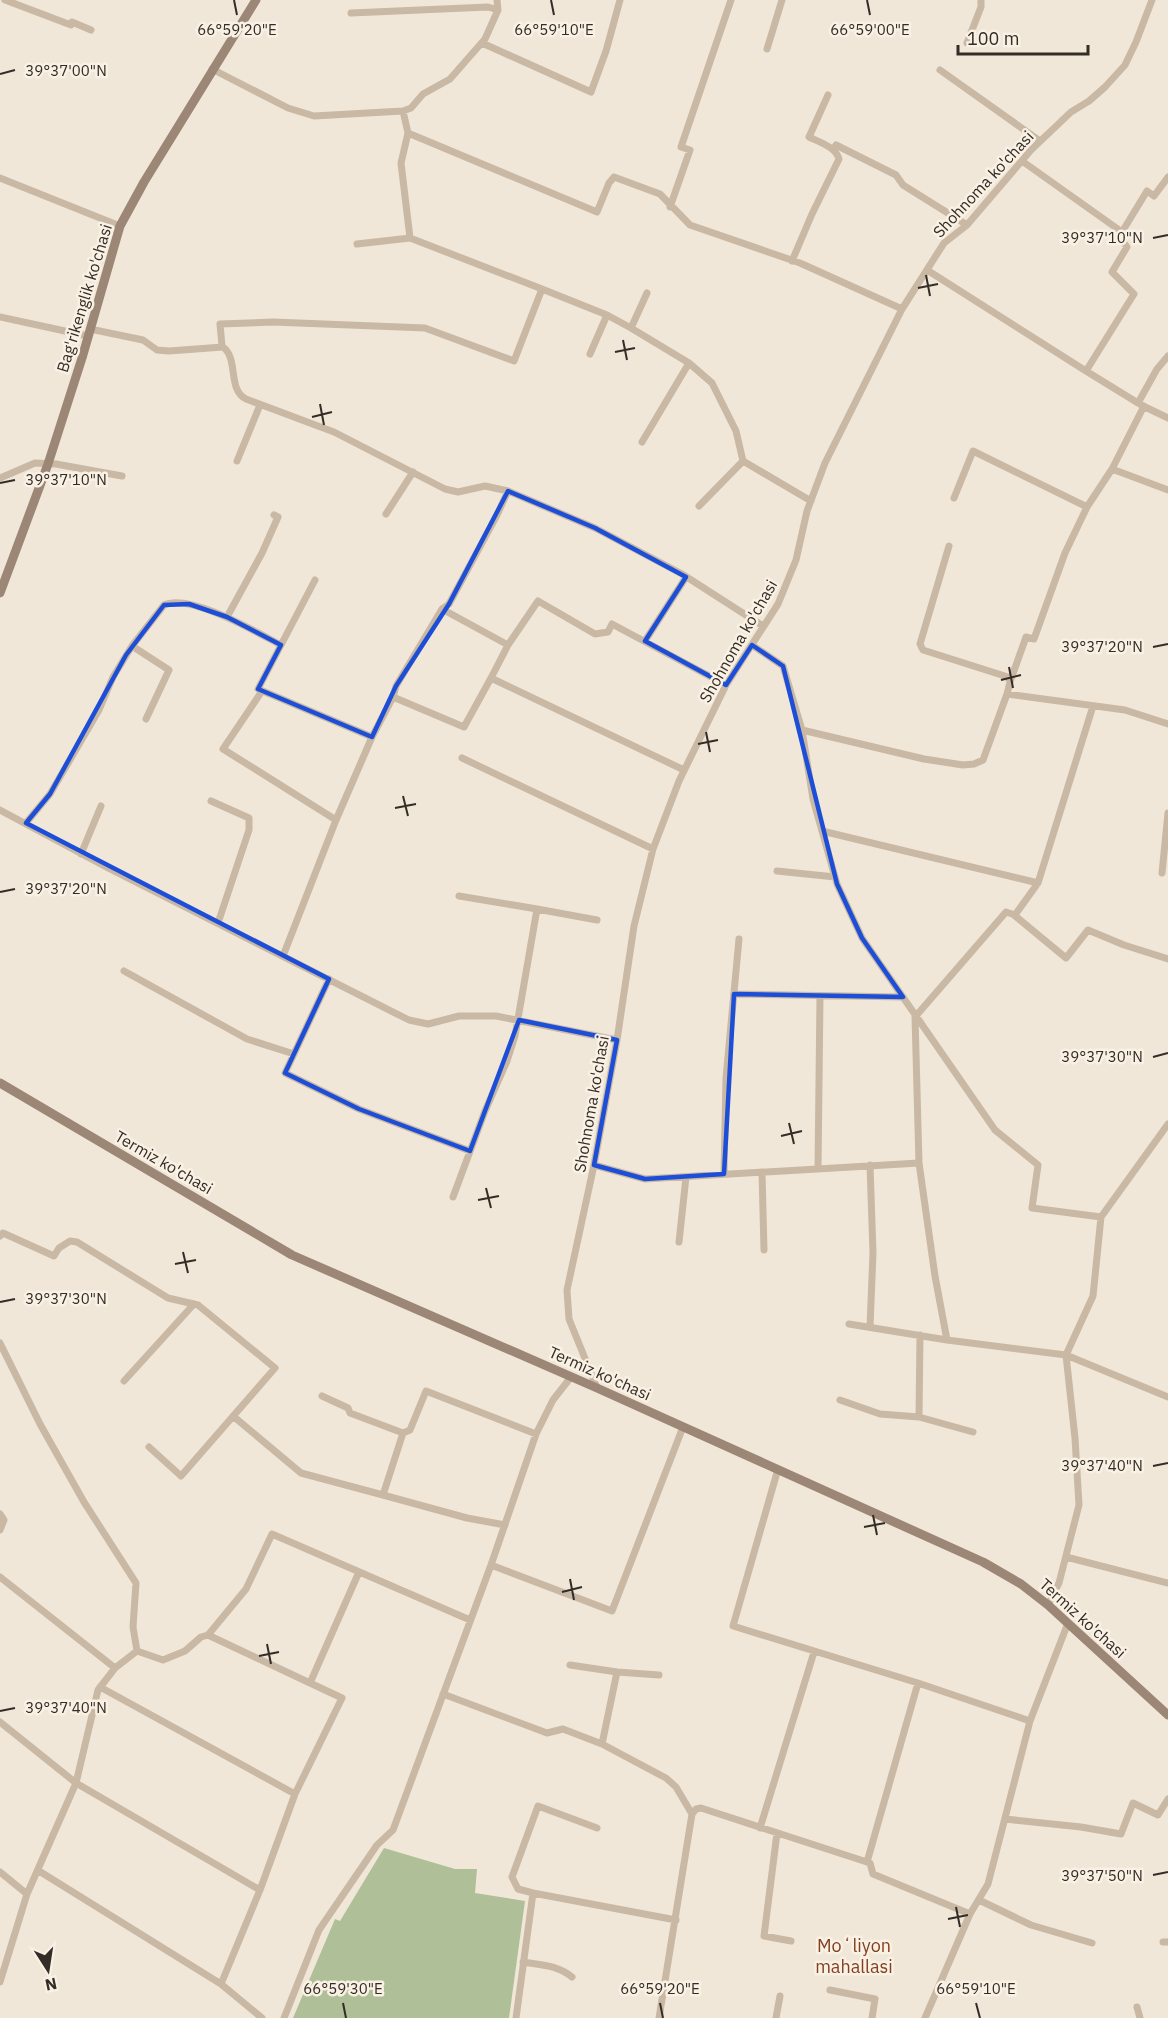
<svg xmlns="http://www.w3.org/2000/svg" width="1168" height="2018" viewBox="0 0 1168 2018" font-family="'IBM Plex Sans',sans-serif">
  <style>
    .green { fill: #afc098 }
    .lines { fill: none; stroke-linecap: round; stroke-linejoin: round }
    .street { stroke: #c9b8a4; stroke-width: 7 }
    .secondary { stroke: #9c8776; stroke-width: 9 }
    .marked { fill: none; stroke: #1d4ed8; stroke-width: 4.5; stroke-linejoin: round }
    .ticks { fill: none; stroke: #342c26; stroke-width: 2 }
    .labels { text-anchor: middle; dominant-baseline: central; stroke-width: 5; stroke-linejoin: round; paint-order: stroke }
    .street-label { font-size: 16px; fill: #342c26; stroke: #f9f1e4 }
    .neighbourhood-label { font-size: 18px; fill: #833f1f; stroke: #f9f1e4 }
    .ticks-label { font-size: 15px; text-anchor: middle; fill: #342c26; stroke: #f9f1e4; stroke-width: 5; stroke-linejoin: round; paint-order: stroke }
  </style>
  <rect width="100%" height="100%" fill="#f1e7d8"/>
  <!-- green -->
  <path class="green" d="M384 1848 455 1869H477L475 1893 525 1901 509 2018H293L335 1919 340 1921Z"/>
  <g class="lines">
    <!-- street -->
    <path class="street" d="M5 0 71 25 72 22 91 30
      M351 13 488 7 498 10
      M482 43 591 92 606 51 620 0
      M967 43 981 7V0
      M767 49 782 0
      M212 69 288 108 314 116 403 111 411 108 423 94 450 79 485 39 498 10 497 0
      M940 70 1040 141
      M403 111 408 133 597 212 609 183 614 177 660 194 690 225 800 263 902 309
      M408 133 401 163 410 238
      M833 150 836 145 896 175 903 185 967 225
      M0 178 120 226
      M670 207 690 150 681 147 731 0
      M1122 232 1147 191 1154 196 1168 177
      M357 244 410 238 542 289
      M792 261 812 214 839 159C836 147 819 142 809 137L828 95
      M927 270 1086 371 1134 294 1112 272 1127 247 1119 236 1122 232 1022 161
      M647 293 631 328 689 363 712 383 736 431 743 461 811 501
      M0 317 88 336
      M90 329 143 340 157 350 169 351 223 347C239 359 227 389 246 399L334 432 445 489 458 492 485 486 508 491 595 528 682 574 763 626
      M222 346 220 324 273 322 425 328 514 361 542 289 607 315
      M590 354 607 315 631 328
      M1086 371 1138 403 1157 369 1168 356
      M1141 405 1168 418
      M642 442 689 363
      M237 461 260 405
      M1112 469 1168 490
      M0 478 35 463 56 464 122 476
      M954 498 973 451 1087 507
      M699 506 743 461
      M386 514 413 472
      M949 546 920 644 923 650 1008 677 1010 682 1007 694
      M442 609 508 645 491 678
      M227 617 262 553 278 517 274 515
      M645 641 686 577
      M281 645 315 580
      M508 645 538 601 595 634 608 632 612 624 726 685
      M752 645 783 666 802 730 924 759 963 765 974 764 983 760 1007 694 1125 710 1168 724
      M1010 682 1026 637 1034 639 1065 553 1087 507 1112 469 1144 406
      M262 691 223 749 336 820 283 956
      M393 697 396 686 442 609 449 604 497 515 508 491
      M146 719 169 670 132 646 164 605C190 593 256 632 281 645L258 689 372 737 336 820
      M802 730 813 799 837 884 862 938 995 1130 1038 1165 1032 1208 1101 1217
      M372 737 393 697 464 727 491 678 684 770
      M462 758 653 849
      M211 801 249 818V830L218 923
      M0 810 110 869 409 1020 428 1024 459 1016H496L617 1040
      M26 823 50 794 99 710 113 677 132 646
      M822 831 1038 883 1093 706
      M81 854 101 806
      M777 871 835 877
      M1162 873 1168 813
      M537 909 597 920
      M1014 915 1066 958 1088 930 1124 945 1168 959
      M124 971 247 1039 294 1054
      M329 979 285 1073 359 1109 470 1151
      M734 994 903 997
      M594 1165 645 1179 919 1163
      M818 1169 820 996
      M762 1172 764 1250
      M724 1174 726 1078 739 939
      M453 1197 485 1111 507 1061 515 1036 537 909 459 896
      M0 1236 3 1233 54 1256 59 1248 70 1241 77 1242 168 1298 198 1305 275 1368 181 1476 149 1447
      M679 1242 686 1177
      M849 1324 947 1340 1066 1355 1168 1397
      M870 1327 873 1253 870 1165
      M920 1335 919 1417 973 1432
      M947 1340 935 1276 919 1163 915 1017 1006 912 1015 915 1038 883
      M0 1343 40 1424 84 1502 136 1583 133 1627 137 1651 163 1660 185 1651 201 1637 208 1635 246 1589 272 1534 470 1620
      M124 1381 194 1304
      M597 1388 569 1319 567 1290 594 1165 617 1040 634 926 653 849 679 781 726 685 778 604 796 560 807 511 825 463 902 309 944 243 967 225 1031 150 1071 112 1089 101 1105 87 1125 65 1136 42 1152 0
      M322 1396 348 1408 350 1413 403 1433 383 1495 467 1518 505 1525
      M840 1400 880 1414 919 1417
      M233 1416 301 1473 383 1495
      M403 1433 410 1430 426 1391 536 1434
      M778 1469 733 1626 918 1683 1030 1721
      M0 1514 4 1520 0 1530
      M1066 1557 1168 1583
      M491 1565 612 1611 683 1427
      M0 1577 115 1668
      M1048 1605 1059 1583 1079 1505 1075 1438 1066 1355 1093 1296 1101 1217 1168 1124
      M208 1635 310 1683
      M570 1665 617 1672 659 1675
      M100 1687 295 1794
      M443 1694 547 1733 563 1729 602 1744 617 1672
      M0 1722 76 1783 260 1890
      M602 1744 666 1778 676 1787 692 1814
      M1005 1819 1081 1827 1121 1834 1133 1803 1158 1815 1168 1799
      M760 1828 814 1652
      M777 1833 764 1936 791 1941
      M867 1862 918 1683
      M39 1871 221 1984 262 2018
      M0 1872 27 1894
      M533 1893 676 1920
      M979 1900 1031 1925 1092 1943
      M1163 1942H1168
      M523 1962C541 1965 558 1965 572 1977
      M0 1982 27 1894 76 1783 98 1690 115 1668 137 1651
      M221 1984 260 1890 295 1794 342 1698 310 1683 359 1572
      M830 1990 875 1999 872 2018
      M1137 2007 1140 2018
      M284 2018 319 1930 377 1845 393 1830 491 1565 536 1434 553 1400 571 1377
      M516 2018 533 1893 518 1889 512 1877 538 1806 597 1828
      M659 2018 692 1814 696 1809 701 1808 870 1863 873 1874 970 1914
      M776 2018 780 1996
      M925 2018 970 1914 988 1884 1030 1721 1068 1623"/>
    <!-- secondary -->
    <path class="secondary" d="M0 593 48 464 82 358 120 226 144 182 256 0
      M0 1083 292 1255 597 1388 983 1562 1021 1584 1048 1605 1168 1715"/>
  </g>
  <!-- marked area -->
  <path class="marked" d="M508 491 595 528 686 577 645 641 726 685 752 645 783 666 837 884 862 938 903 997 734 994 724 1174 645 1179 594 1165 617 1040 519 1020 470 1151 359 1109 285 1073 329 979 26 823 50 794 126 655 164 605 189 604 227 617 281 645 258 689 372 737 396 686 449 604Z"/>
  <!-- ticks -->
  <path class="ticks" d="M234 0 237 15M551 0 554 15M867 0 870 15M0 74 15 70M1153 238 1168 235M926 275 930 296M918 288 938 284M623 340 627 360M615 352 635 348M320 404 324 425M312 417 332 412M0 483 15 480M1153 647 1168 644M1009 667 1013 688M1001 680 1021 675M706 732 710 752M698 744 718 740M403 796 408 816M395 808 416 804M0 892 15 889M1153 1057 1168 1053M789 1123 794 1144M781 1136 802 1131M486 1188 491 1208M478 1200 499 1196M183 1252 188 1273M175 1264 196 1260M0 1302 15 1299M1153 1466 1168 1463M873 1515 877 1535M864 1527 885 1523M570 1579 574 1600M562 1592 582 1587M267 1644 271 1664M259 1656 279 1652M0 1711 15 1708M1153 1875 1168 1872M956 1907 960 1927M948 1919 968 1915M343 2003 346 2018M660 2003 663 2018M976 2003 980 2018"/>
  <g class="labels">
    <!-- street labels -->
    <g class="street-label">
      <text transform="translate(983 184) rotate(-47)">Shohnoma ko'chasi</text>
      <text transform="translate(84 298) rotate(-73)">Bag'rikenglik ko'chasi</text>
      <text transform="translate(738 641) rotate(-60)">Shohnoma ko'chasi</text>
      <text transform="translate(591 1104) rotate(-80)">Shohnoma ko'chasi</text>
      <text transform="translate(164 1162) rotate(30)">Termiz ko'chasi</text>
      <text transform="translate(600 1373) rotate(24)">Termiz ko'chasi</text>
      <text transform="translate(1083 1618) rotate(42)">Termiz ko'chasi</text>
    </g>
    <!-- neighbourhood labels -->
    <g class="neighbourhood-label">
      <text x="854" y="1945">Moʻliyon<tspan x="854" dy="21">mahallasi</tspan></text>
    </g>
  </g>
  <g class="ticks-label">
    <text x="237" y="35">66°59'20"E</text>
    <text x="554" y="35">66°59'10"E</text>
    <text x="870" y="35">66°59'00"E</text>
    <text x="66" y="76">39°37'00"N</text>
    <text x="1102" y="243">39°37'10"N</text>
    <text x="66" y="485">39°37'10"N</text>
    <text x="1102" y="652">39°37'20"N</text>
    <text x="66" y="894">39°37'20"N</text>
    <text x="1102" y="1062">39°37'30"N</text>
    <text x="66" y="1304">39°37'30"N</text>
    <text x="1102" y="1471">39°37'40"N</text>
    <text x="66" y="1713">39°37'40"N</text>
    <text x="1102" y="1881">39°37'50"N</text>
    <text x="343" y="1994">66°59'30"E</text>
    <text x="660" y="1994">66°59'20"E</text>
    <text x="976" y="1994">66°59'10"E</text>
  </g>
  <!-- north arrow -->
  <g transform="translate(48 1970) rotate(168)" stroke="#f9f1e4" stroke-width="4.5" paint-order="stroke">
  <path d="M0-4.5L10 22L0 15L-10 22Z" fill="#342c26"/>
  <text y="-9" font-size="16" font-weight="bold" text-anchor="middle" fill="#342c26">N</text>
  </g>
  <!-- scale -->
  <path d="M958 45v9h130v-9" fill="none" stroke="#342c26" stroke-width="3"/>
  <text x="967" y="45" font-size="18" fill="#342c26" stroke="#f9f1e4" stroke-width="4.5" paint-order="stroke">100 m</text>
</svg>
